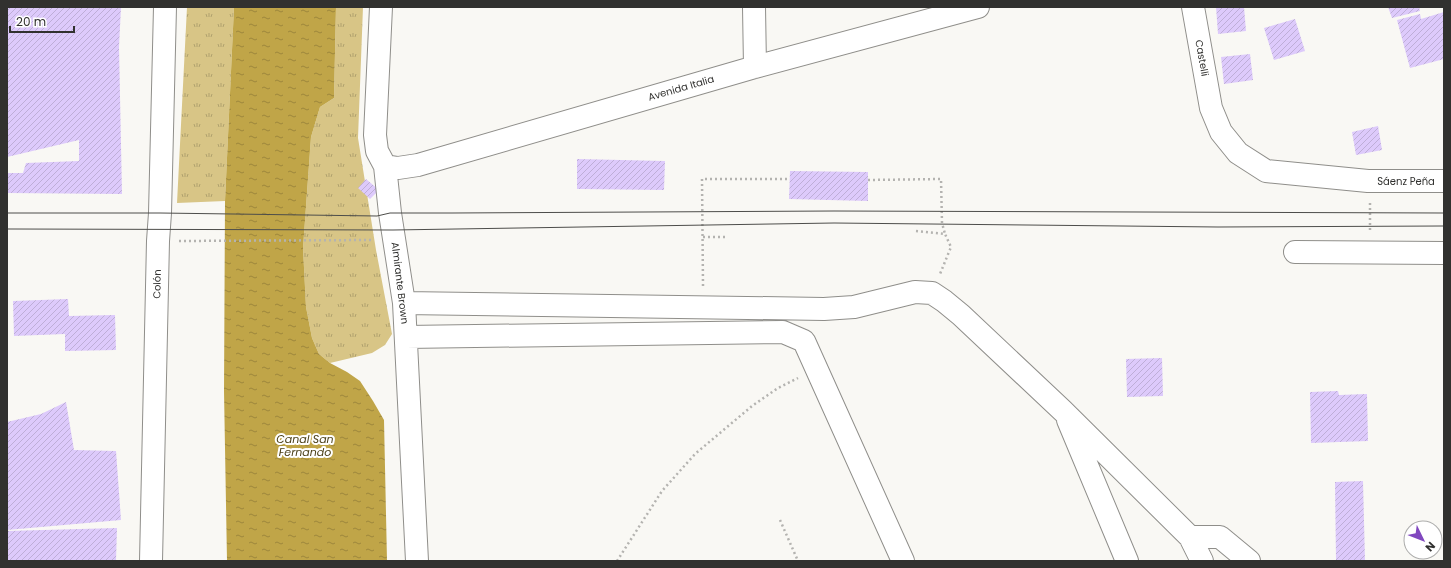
<svg xmlns="http://www.w3.org/2000/svg" width="1451" height="568" viewBox="0 0 1451 568" font-family="Poppins,sans-serif">
  <style>
    .grass { fill: url(#grass-tufts) }
    .water { fill: url(#water-ripples) }
    .building { fill: url(#building-hatch) }
    .lines { fill: none; stroke-linecap: round; stroke-linejoin: round }
    .minor-casing { stroke: #8f8e8a; stroke-width: 24 }
    .path { stroke: #b4b3b0; stroke-width: 2.5; stroke-dasharray: 2 3; stroke-linecap: butt }
    .minor { stroke: #fff; stroke-width: 22 }
    .tram { stroke: #4d4d4a; stroke-width: 1 }
    .labels { text-anchor: middle; dominant-baseline: central; stroke-width: 4; stroke-linejoin: round; paint-order: stroke }
    .street-label { font-size: 10px; fill: #31312f; stroke: #fff }
    .water-label { font-size: 11px; font-style: italic; fill: #4c4019; stroke: #fff }
  </style>
  <defs>
    <pattern id="grass-tufts" width="24" height="20" patternUnits="userSpaceOnUse"><rect width="24" height="20" fill="#d8c586"/><path d="M3 7l-1-3M5 7V3M7 7l1-3M15 17l-1-3M17 17v-4M19 17l1-3" fill="none" stroke="#b0a16e"/></pattern>
    <pattern id="water-ripples" width="26" height="14" patternUnits="userSpaceOnUse"><rect width="26" height="14" fill="#c0a548"/><path d="M2 4q2-2 4 0t4 0M15 11q2-2 4 0t4 0" fill="none" stroke="#9d873c"/></pattern>
    <pattern id="building-hatch" width="6" height="6" patternUnits="userSpaceOnUse"><rect width="6" height="6" fill="#ddcafb"/><path d="M-1 1l2-2M0 6l6-6M5 7l2-2" fill="none" stroke="#beaed7"/></pattern>
  </defs>
  <rect width="100%" height="100%" fill="#f9f8f4"/>
  <!-- grass -->
  <path class="grass" d="M187 7H234L225 201 177 203Z
    M336 7H363L358 138 376 250 392 334 385 345 372 353 330 363 319 354 312 338 306 307 303 248 311 137 320 107 334 98Z"/>
  <!-- water -->
  <path class="water" d="M234 7H336L334 98 320 107 311 137 303 248 306 307 312 338 319 354 330 363 347 372 360 381 373 401 384 420 387 561H227L224 391 225 201Z"/>
  <!-- building -->
  <path class="building" d="M7 7H121L119 47 122 194 7 193V173H23L26 163 79 161V140L7 157Z
    M1216 7H1244L1246 31 1218 34Z
    M1388 7H1419L1420 11 1392 18Z
    M1444 12V59L1410 68 1397 20 1420 14 1421 19Z
    M1295 19 1305 51 1274 60 1264 28Z
    M1250 54 1253 80 1224 84 1221 57Z
    M1378 126 1382 150 1356 155 1352 132Z
    M577 159 665 161 664 190 577 189Z
    M790 171 868 172V201L789 199Z
    M366 179 379 190 370 199 358 188Z
    M68 299 69 316 115 315 116 350 65 351V334L14 336 13 301Z
    M1162 358 1163 396 1127 397 1126 359Z
    M1338 391 1339 395 1367 394 1368 441 1311 443 1310 392Z
    M66 402 74 450 116 451 121 520 7 530V422L41 414Z
    M1363 481 1365 561H1336L1335 482Z
    M117 528 116 561H7V531Z"/>
  <g class="lines">
    <defs>
      <path id="minor" d="M381 7 375 135 377 151 385 166 390 213 404 303 417 561
        M754 7 755 67
        M1193 7 1211 108 1221 132 1238 153 1266 171 1368 181H1444
        M385 166 398 168 418 165 755 67 978 7
        M1295 252 1444 253
        M404 303 824 309 854 307 915 292 932 293 944 301 961 315 1063 411 1190 537H1220L1249 561
        M406 337 783 332 804 341 903 561
        M1068 420 1127 561
        M1190 537 1202 561
        M151 561 158 241 160 213 165 7"/>
    </defs>
    <!-- minor casing -->
    <use href="#minor" class="minor-casing"/>
    <!-- path -->
    <path class="path" d="M868 180 941 179 942 223 945 234
      M1370 203V232
      M916 231 945 234 951 247 940 274
      M703 237H726
      M179 241 372 240
      M703 286 702 179H790
      M780 520 798 561
      M617 561 662 491 695 454 752 406 778 388 798 378"/>
    <!-- minor -->
    <use href="#minor" class="minor"/>
    <!-- tram -->
    <path class="tram" d="M7 213H160L377 216 390 213H452L834 211 1444 213
      M7 229 393 230 834 223 1218 227 1444 226"/>
  </g>
  <g class="labels">
    <!-- street labels -->
    <g class="street-label">
      <text transform="translate(1202 58) rotate(80)">Castelli</text>
      <text transform="translate(681 88) rotate(-16)">Avenida Italia</text>
      <text x="1406" y="181">Sáenz Peña</text>
      <text transform="translate(400 283) rotate(83)">Almirante Brown</text>
      <text transform="translate(157 284) rotate(-89)">Colón</text>
    </g>
    <!-- water labels -->
    <g class="water-label">
      <text x="305" y="439">Canal San<tspan x="305" dy="13">Fernando</tspan></text>
    </g>
  </g>
  <!-- border -->
  <rect width="1451" height="568" fill="none" stroke="#31312f" stroke-width="16"/>
  <!-- north arrow -->
  <g transform="translate(1423 540) rotate(133)"><circle r="19" fill="#ffffff" stroke="#adadac"/>
  <path d="M0-3L7 15L0 10L-7 15Z" fill="#8148bf"/>
  <text y="-6" font-size="11" font-weight="bold" text-anchor="middle" fill="#31312f">N</text>
  </g>
  <!-- scale -->
  <path d="M10 26v6h64v-6" fill="none" stroke="#31312f" stroke-width="2"/>
  <text x="16" y="26" font-size="12" fill="#31312f" stroke="#ffffff" stroke-width="3" paint-order="stroke">20 m</text>
</svg>
